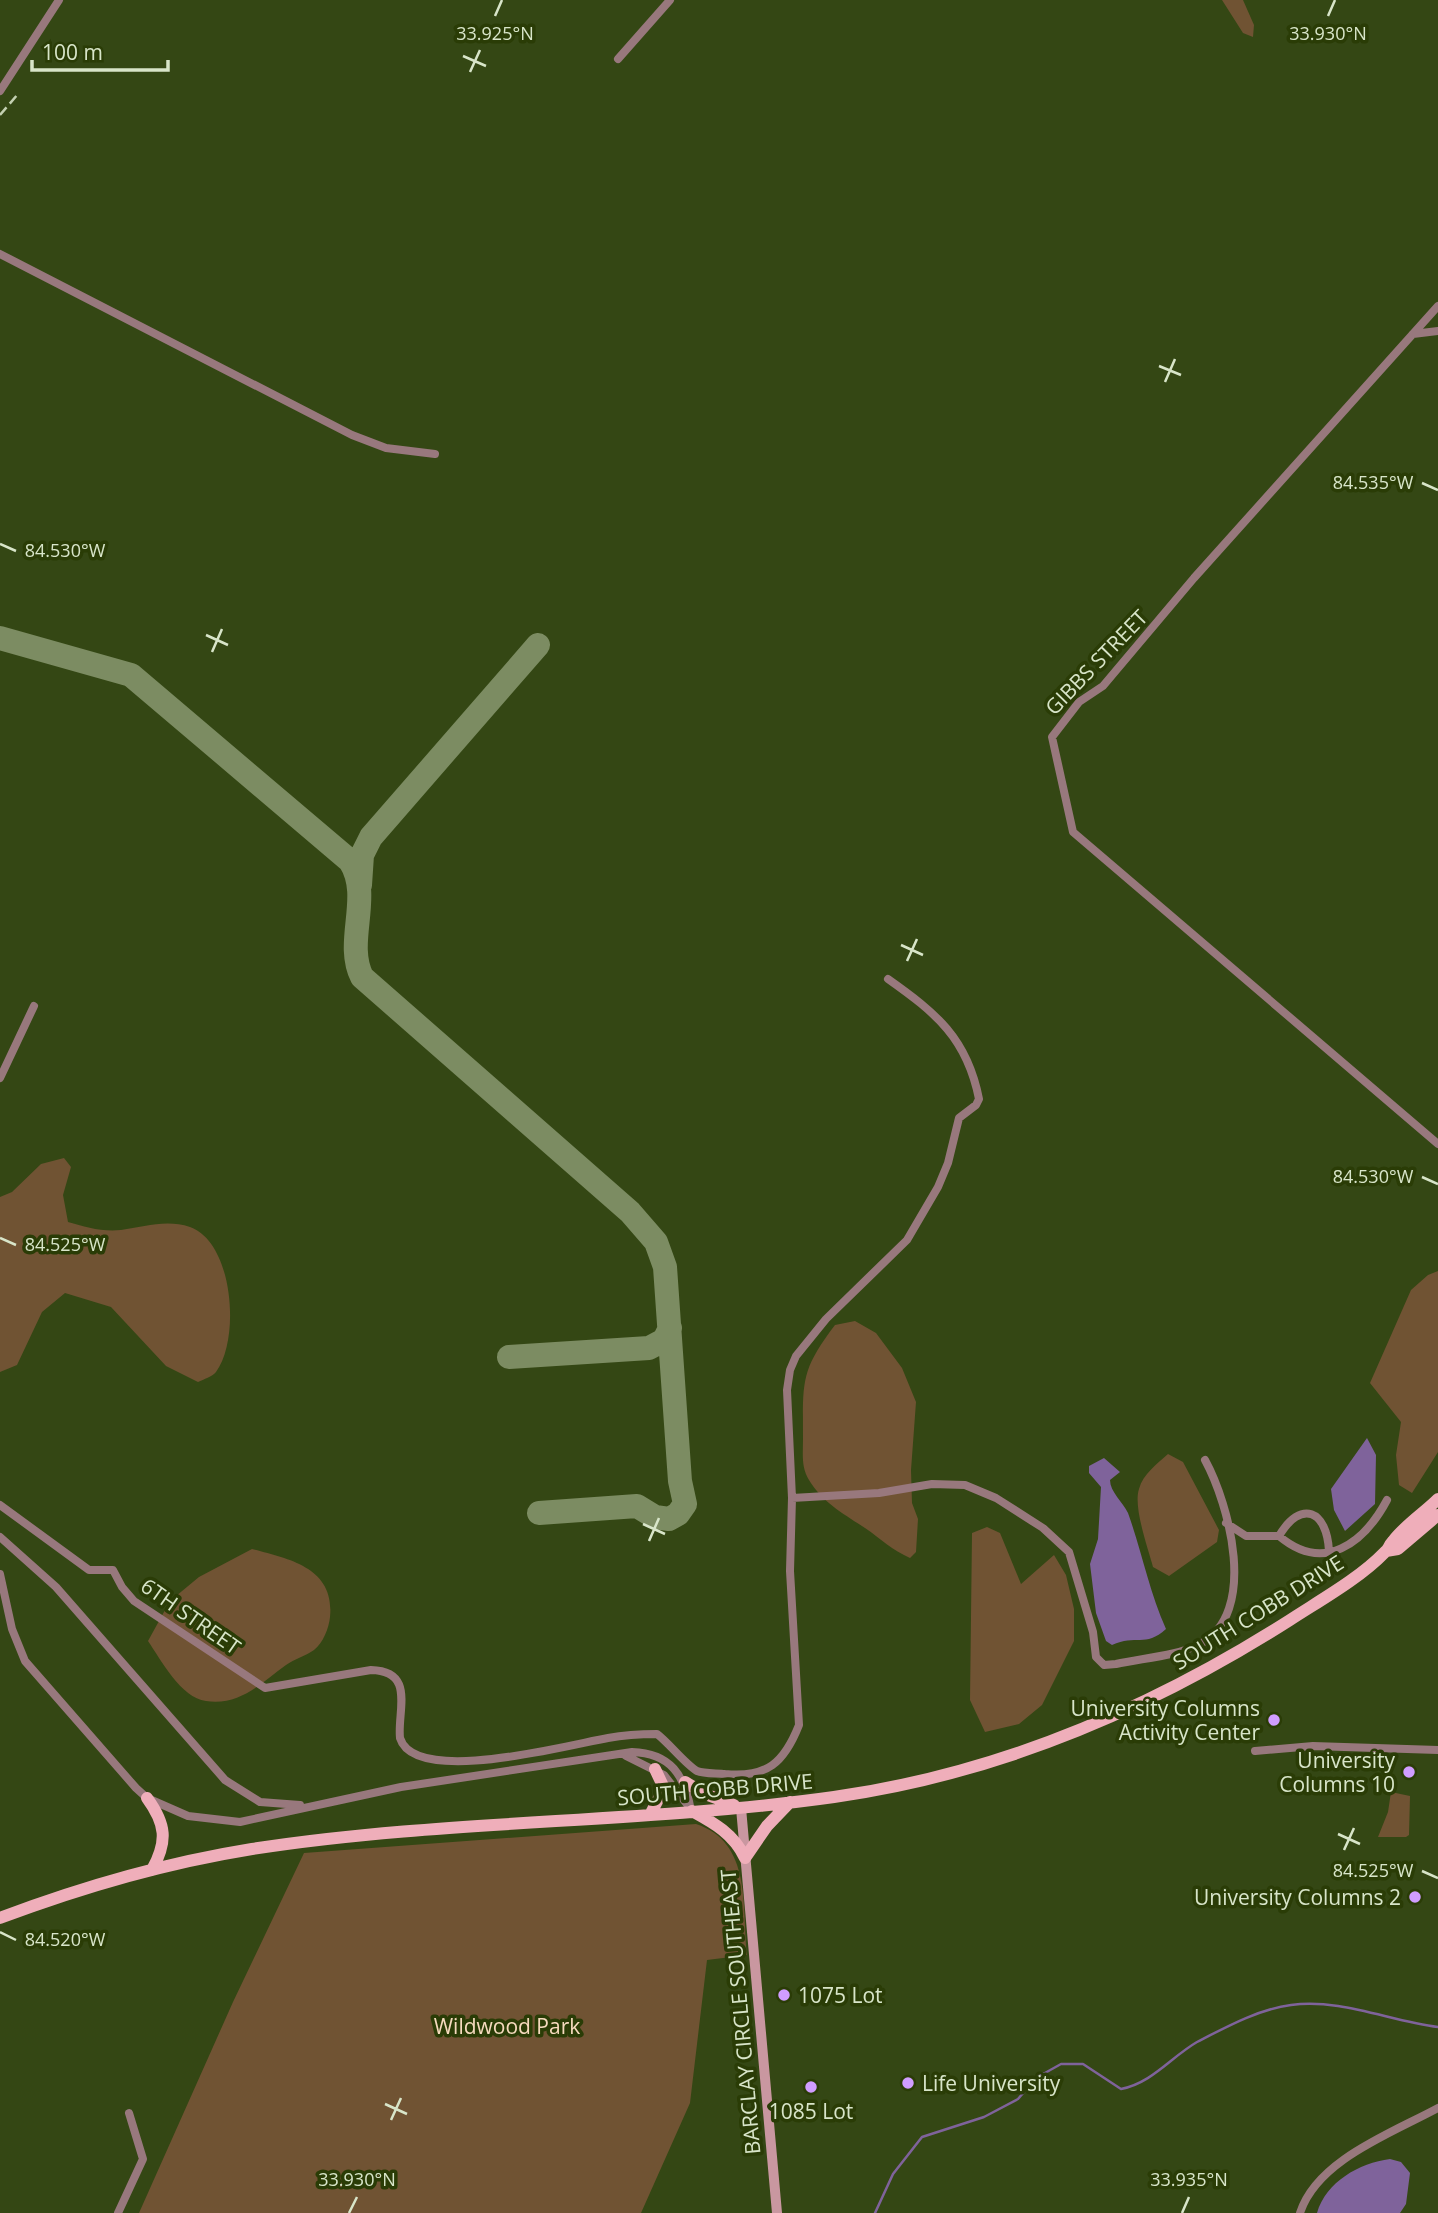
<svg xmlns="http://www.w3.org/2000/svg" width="1438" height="2213" viewBox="0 0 1438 2213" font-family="'Open Sans',sans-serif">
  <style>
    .green { fill: #705333 }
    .water { fill: #7f639b }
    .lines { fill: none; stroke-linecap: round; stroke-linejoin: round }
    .stream { stroke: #7f639b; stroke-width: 2.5 }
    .taxiway { stroke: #7c8c62; stroke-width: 24 }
    .street { stroke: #98787d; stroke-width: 8 }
    .secondary { stroke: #c997a0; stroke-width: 10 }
    .primary { stroke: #efaeba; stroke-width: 12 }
    .rail { stroke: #c3d0b1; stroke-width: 2.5; stroke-dasharray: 10 5; stroke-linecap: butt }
    .ticks { fill: none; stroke: #d8e5c9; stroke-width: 2.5 }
    .poi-dot { fill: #d09dff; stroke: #2a3c06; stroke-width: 2.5 }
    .labels { text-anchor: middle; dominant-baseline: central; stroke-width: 7; stroke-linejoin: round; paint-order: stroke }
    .street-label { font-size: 21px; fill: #d8e5c9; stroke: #2a3c06 }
    .poi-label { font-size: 21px; fill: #d8e5c9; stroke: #2a3c06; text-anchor: end }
    .park-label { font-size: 21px; fill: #f6dabe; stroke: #2a3c06 }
    .ticks-label { font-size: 18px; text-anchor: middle; fill: #d8e5c9; stroke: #2a3c06; stroke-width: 7; stroke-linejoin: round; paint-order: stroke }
  </style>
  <rect width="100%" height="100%" fill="#344714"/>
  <!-- green -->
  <path class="green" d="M1222 0H1243L1254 25 1253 37 1243 33Z
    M64 1158 71 1167 63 1195 68 1222C85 1227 102 1232 121 1230 144 1227 166 1219 190 1227 233 1242 241 1338 216 1372 212 1377 204 1379 198 1382L166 1366 111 1307 65 1293 42 1312 17 1365 0 1372V1197L12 1192 41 1164Z
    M1438 1271V1452L1412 1493 1399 1485 1396 1455 1401 1422 1370 1383 1411 1290 1428 1275Z
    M855 1321 876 1333 902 1368 916 1402 911 1470 912 1503 918 1519 916 1552 910 1558C892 1550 881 1539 865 1528 844 1514 823 1503 809 1480 801 1467 803 1454 803 1439 803 1382 800 1371 835 1325Z
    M1168 1454 1183 1462 1219 1530 1217 1542 1169 1576 1153 1567C1148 1548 1133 1507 1139 1489 1143 1474 1157 1464 1168 1454Z
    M987 1527 1000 1533 1021 1584 1054 1555 1066 1575 1074 1609V1641L1042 1705 1019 1724 985 1732 970 1700 972 1533Z
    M252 1549C290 1559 335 1568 330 1617 329 1628 323 1643 314 1650 306 1656 294 1659 286 1665 261 1683 240 1706 206 1701 181 1698 161 1660 148 1641L170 1601 199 1577Z
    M1391 1792 1410 1796 1409 1835 1406 1837H1378L1388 1812Z
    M696 1824C752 1842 742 1906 747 1955L707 1960 690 2103 641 2213H139L233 2002 304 1853Z"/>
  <!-- water -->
  <path class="water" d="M1367 1438 1376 1455 1375 1504 1345 1531 1334 1510 1331 1489Z
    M1104 1458 1120 1472 1110 1480C1110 1492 1123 1502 1128 1513 1142 1552 1149 1591 1166 1629 1145 1648 1136 1634 1112 1645L1106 1641 1096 1613 1090 1564 1098 1539 1101 1487 1089 1473V1466Z
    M1390 2159 1401 2162 1410 2173 1406 2204 1400 2213H1317C1326 2182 1359 2163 1390 2159Z"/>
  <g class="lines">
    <!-- stream -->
    <path class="stream" d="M875 2213 893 2174 922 2137 984 2117 1018 2099 1036 2078 1061 2064H1083L1121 2089C1152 2083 1171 2057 1197 2042 1226 2027 1259 2009 1291 2005 1339 1998 1390 2021 1438 2027"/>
    <!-- taxiway -->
    <path class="taxiway" d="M0 638 131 675 350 861C373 897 344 941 362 977L630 1212 656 1242 665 1267 680 1481 685 1504 678 1514 669 1519 655 1517 637 1506 539 1513
      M360 885 362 855 371 837 538 645
      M509 1357 649 1348 664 1340 670 1328"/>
    <!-- street -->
    <path class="street" d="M618 59 670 0
      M0 91 59 0
      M0 254 352 435 386 448 435 454
      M1438 306 1194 578 1103 686 1079 702 1052 737 1073 832 1438 1144
      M1413 334 1438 331
      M0 1078 34 1006
      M792 1498 879 1493 932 1484 965 1485 996 1498 1043 1528 1069 1552 1093 1632 1096 1657 1104 1665 1116 1664C1143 1658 1177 1656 1200 1644 1259 1613 1229 1504 1205 1460
      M0 1505 89 1570H113L122 1587 134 1601 265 1688 371 1670C416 1671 397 1711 400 1738 415 1787 572 1744 608 1738 624 1735 640 1734 657 1734 669 1743 685 1764 697 1771 704 1774 717 1773 725 1774 767 1778 784 1763 799 1725L790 1571 792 1498 787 1390 790 1370 796 1356 826 1319 907 1240 938 1187 948 1163 959 1118 976 1105 979 1099C967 1038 936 1013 888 979
      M1226 1523 1246 1536H1279C1301 1499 1327 1510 1329 1551
      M1279 1536C1324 1574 1364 1543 1387 1500
      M0 1537 56 1587 225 1780 260 1802 300 1805
      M0 1574 12 1629 25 1661 136 1788 147 1798 188 1816 240 1822 401 1787 632 1752C671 1753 685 1776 691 1811
      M1255 1751 1313 1746 1438 1750
      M626 1756 664 1775 690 1808
      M118 2213 143 2159 129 2113
      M1300 2213C1317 2160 1392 2133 1438 2108"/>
    <!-- secondary -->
    <path class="secondary" d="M741 1808 777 2213"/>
    <!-- primary -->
    <path class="primary" d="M1386 1551 1398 1549 1438 1515
      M685 1782 705 1794 734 1805
      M147 1798C166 1824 168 1841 152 1870
      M692 1811C714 1823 734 1834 745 1858
      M650 1815 664 1788 655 1769
      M745 1858 767 1826 790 1802
      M0 1918C82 1887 165 1863 252 1849 444 1819 641 1824 834 1797 997 1774 1152 1708 1290 1620 1319 1601 1360 1578 1384 1553 1392 1545 1386 1549 1393 1541 1405 1525 1424 1513 1438 1499"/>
    <!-- rail -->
    <path class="rail" d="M0 115 18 94"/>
  </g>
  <!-- ticks -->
  <path class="ticks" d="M495 16 502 0M1328 16 1335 0M463 56 486 66M470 72 480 50M1159 366 1181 375M1165 382 1175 359M1422 483 1438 490M0 544 16 551M206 635 228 645M212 652 222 629M901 945 923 955M907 961 917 939M1422 1177 1438 1184M0 1238 16 1245M643 1524 665 1534M649 1541 659 1518M1338 1834 1360 1844M1344 1850 1354 1828M1422 1871 1438 1878M0 1932 16 1940M385 2104 407 2114M391 2120 401 2098M349 2213 357 2197M1182 2213 1189 2197"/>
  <!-- markers -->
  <g class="poi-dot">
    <circle cx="1274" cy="1720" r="7"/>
    <circle cx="1409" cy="1772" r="7"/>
    <circle cx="1415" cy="1897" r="7"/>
    <circle cx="784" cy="1995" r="7"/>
    <circle cx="908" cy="2083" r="7"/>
    <circle cx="811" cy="2087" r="7"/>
  </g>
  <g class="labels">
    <!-- street labels -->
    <g class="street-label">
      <text transform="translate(1096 662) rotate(-46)">GIBBS STREET</text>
      <text transform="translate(1258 1612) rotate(-32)">SOUTH COBB DRIVE</text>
      <text transform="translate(191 1616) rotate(35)">6TH STREET</text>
      <text transform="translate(715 1789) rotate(-5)">SOUTH COBB DRIVE</text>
      <text transform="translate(740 2012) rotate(-95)">BARCLAY CIRCLE SOUTHEAST</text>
    </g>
    <!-- poi labels -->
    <g class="poi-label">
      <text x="1260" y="1708">University Columns<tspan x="1260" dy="24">Activity Center</tspan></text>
      <text x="1395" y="1760">University<tspan x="1395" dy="24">Columns 10</tspan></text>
      <text x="1401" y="1897">University Columns 2</text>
      <text x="798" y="1995" text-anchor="start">1075 Lot</text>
      <text x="922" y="2083" text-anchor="start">Life University</text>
      <text x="811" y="2111" text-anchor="middle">1085 Lot</text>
    </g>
    <!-- park labels -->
    <g class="park-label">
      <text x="507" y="2026">Wildwood Park</text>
    </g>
  </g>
  <g class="ticks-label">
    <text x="495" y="40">33.925°N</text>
    <text x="1328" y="40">33.930°N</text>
    <text x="1373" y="489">84.535°W</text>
    <text x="65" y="557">84.530°W</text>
    <text x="1373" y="1183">84.530°W</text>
    <text x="65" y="1251">84.525°W</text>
    <text x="1373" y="1877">84.525°W</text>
    <text x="65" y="1946">84.520°W</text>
    <text x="357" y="2186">33.930°N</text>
    <text x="1189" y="2186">33.935°N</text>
  </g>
  <!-- scale -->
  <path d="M32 60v10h136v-10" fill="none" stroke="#d8e5c9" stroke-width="3.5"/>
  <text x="42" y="60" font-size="21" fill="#d8e5c9" stroke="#2a3c06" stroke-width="5" paint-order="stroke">100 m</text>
</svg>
